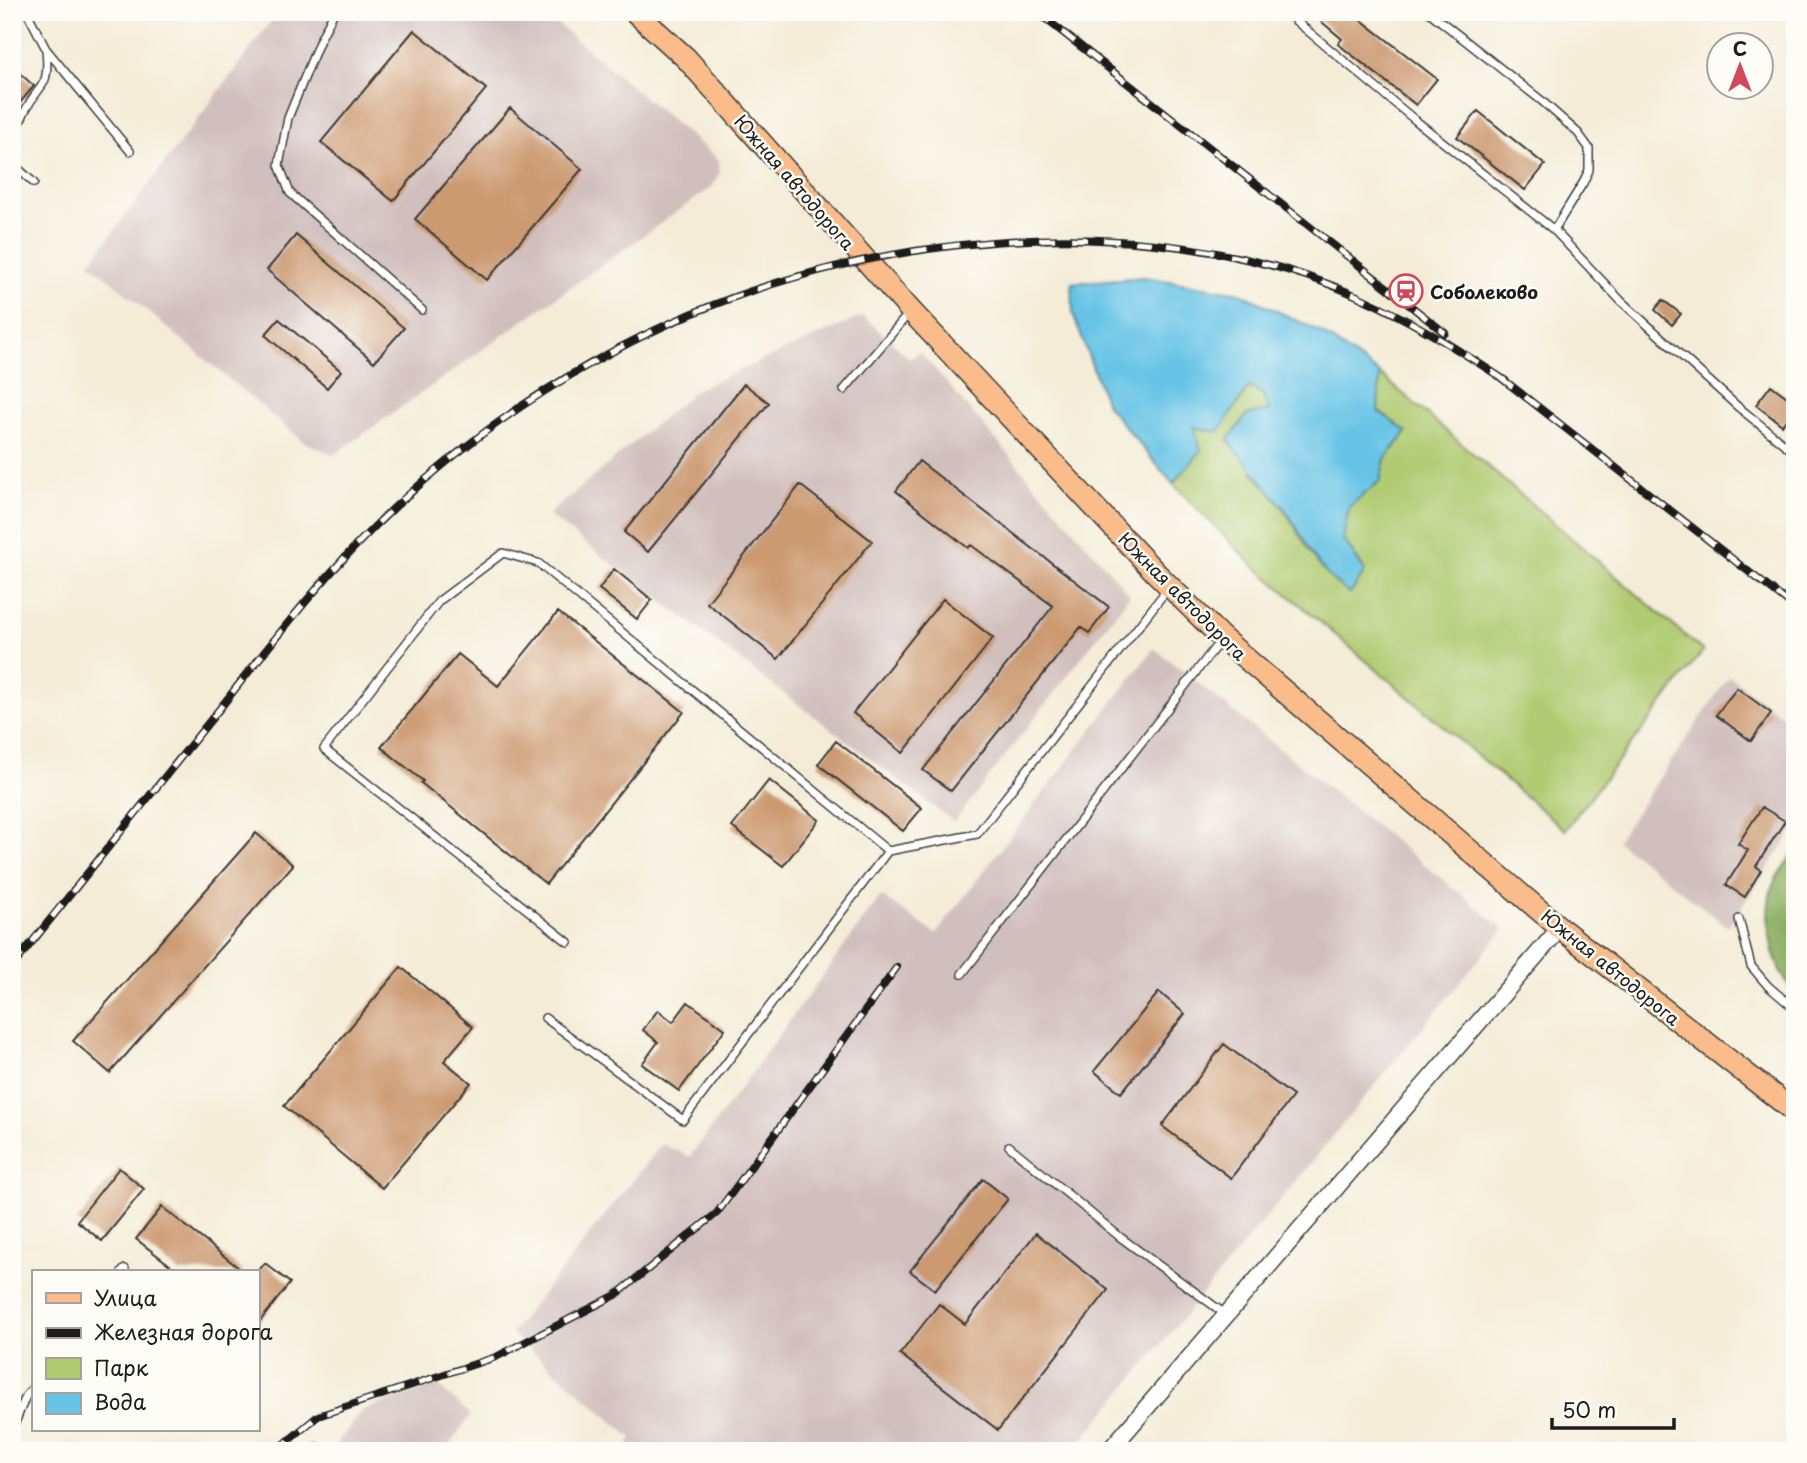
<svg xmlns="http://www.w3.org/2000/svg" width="1807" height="1463" viewBox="0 0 1807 1463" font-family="'Playpen Sans',sans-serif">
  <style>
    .industrial { fill: #d1bfbd }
    .green { fill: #b0cb72; stroke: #667447; stroke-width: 2 }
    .forest { fill: #8caf64; stroke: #546640; stroke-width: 2 }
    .water { fill: #68c4e6; stroke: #427081; stroke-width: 2 }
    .building { fill: #cc9a71 }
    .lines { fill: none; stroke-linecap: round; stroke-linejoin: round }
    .service-casing { stroke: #3c3b38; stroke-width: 10 }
    .tertiary-casing { stroke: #3c3b38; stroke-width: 19 }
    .primary-casing { stroke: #3c3b38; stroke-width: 24 }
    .service { stroke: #fff; stroke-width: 7 }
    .tertiary { stroke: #fff; stroke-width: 16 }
    .primary { stroke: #f9bc8a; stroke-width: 21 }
    .rail-casing { stroke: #1c1c1c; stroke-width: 8 }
    .rail { stroke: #fdfcf7; stroke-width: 5; stroke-dasharray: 16; stroke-linecap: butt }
    .labels { text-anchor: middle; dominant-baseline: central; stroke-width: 5; stroke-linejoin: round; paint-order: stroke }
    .street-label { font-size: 18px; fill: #1c1c1c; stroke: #fdfcf7 }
    .poi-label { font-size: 18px; font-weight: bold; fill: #1c1c1c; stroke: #fdfcf7; text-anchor: start }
  </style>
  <rect width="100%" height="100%" fill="#fdfcf7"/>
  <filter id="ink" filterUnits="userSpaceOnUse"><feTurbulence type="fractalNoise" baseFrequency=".0143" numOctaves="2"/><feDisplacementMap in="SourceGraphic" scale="14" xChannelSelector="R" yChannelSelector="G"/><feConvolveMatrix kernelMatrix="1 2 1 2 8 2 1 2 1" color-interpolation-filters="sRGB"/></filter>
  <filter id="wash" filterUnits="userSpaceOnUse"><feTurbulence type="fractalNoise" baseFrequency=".00686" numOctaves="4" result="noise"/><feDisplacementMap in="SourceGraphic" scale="28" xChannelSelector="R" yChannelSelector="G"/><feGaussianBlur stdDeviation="1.57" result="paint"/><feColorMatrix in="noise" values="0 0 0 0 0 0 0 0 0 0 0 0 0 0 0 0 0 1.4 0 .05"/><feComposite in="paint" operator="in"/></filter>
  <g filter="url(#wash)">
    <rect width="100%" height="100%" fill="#f4ecd7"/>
    <!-- industrial -->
    <path class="industrial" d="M278 12H543L719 160 720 172 712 187 334 455 304 442 90 263Z
      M863 316 910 359 920 352 1130 595 954 822 548 515 697 389Z
      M1154 648 1504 929 1073 1451H626L632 1438 511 1333 662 1144 690 1157 881 896 936 934Z
      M1729 676 1795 725V828L1728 927 1617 841Z
      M437 1385 471 1415 445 1451H331L363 1410Z"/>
    <!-- green -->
    <path class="green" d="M1380 374 1703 651 1565 830 1251 563 1173 484 1200 451 1194 427 1218 432 1249 387 1263 394 1270 411 1252 472C1264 485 1278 499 1287 514 1308 547 1316 570 1351 593L1365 571 1343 539 1349 506 1380 481 1384 459 1407 433 1378 411Z"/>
    <!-- forest -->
    <path class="forest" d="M1795 851V990C1771 970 1763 918 1772 888 1775 876 1788 862 1795 851Z"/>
    <!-- water -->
    <path class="water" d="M1144 277 1240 293 1319 331 1380 374 1378 411 1407 432 1385 459 1380 481 1349 507 1343 539 1365 571 1350 594C1310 566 1310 543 1284 508 1265 485 1246 463 1228 440L1247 415 1269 411 1263 394 1249 387 1218 432 1194 427 1201 451 1173 484 1106 404 1073 313 1072 283Z"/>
    <g id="blocks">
      <!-- building -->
      <path class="building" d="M1310 12H1351L1437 79 1416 105 1338 44 1342 39Z
        M414 30 486 89 393 201 321 142Z
        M12 66 34 86 12 112Z
        M510 108 582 169 487 280 415 219Z
        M1478 111 1545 165 1525 190 1457 137Z
        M296 235 404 328 374 362 267 270Z
        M1663 300 1681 314 1672 325 1655 310Z
        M279 319 341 371 327 388 265 335Z
        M744 384 769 403 648 552 624 532Z
        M1771 385 1795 403V408L1782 425 1756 405Z
        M919 461 1109 607 1089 633 1081 627 951 791 923 770 1053 606 971 545 968 548 896 491Z
        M800 485 872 541 778 659 707 603Z
        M614 569 652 600 637 619 599 589Z
        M943 599 993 638 903 753 853 713Z
        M558 612 684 712 546 884 421 783 423 781 381 747 458 654 498 686Z
        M1737 688 1771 713 1751 741 1716 715Z
        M836 741 922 808 903 831 818 764Z
        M769 780 819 820 783 866 732 827Z
        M1762 807 1785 821 1756 866 1761 870 1745 897 1726 885 1748 850 1738 844Z
        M256 833 293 865 110 1073 73 1041Z
        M401 967 473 1027 444 1061 471 1083 382 1188 284 1106Z
        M1159 992 1185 1014 1121 1093 1094 1071Z
        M688 1002 725 1029 679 1091 642 1064 658 1042 643 1030 658 1010 673 1022Z
        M1224 1044 1293 1096 1231 1178 1162 1126Z
        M119 1168 144 1189 102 1241 77 1221Z
        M983 1179 1008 1199 935 1290 910 1271Z
        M162 1207 244 1272H179L136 1239Z
        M1036 1233 1108 1290 998 1430 900 1354 939 1304 965 1324Z
        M265 1263 290 1283 257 1325V1272Z"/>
    </g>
  </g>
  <g filter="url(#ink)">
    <use href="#blocks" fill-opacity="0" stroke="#3c3b38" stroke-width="2"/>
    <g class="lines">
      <defs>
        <path id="service" d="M27 12 46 49 130 151
          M334 12 319 42 288 118 279 165 290 193 422 310
          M1285 12 1415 120 1554 230 1621 301 1737 406 1795 453
          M1429 12 1542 101 1578 133 1589 148V170L1583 183 1554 230
          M12 144C16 133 20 121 25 111 40 81 50 91 46 49
          M12 163 34 183
          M844 390 910 312
          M1739 919 1751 966 1768 986 1795 1009
          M568 942 324 749 439 601 503 553 538 563 888 851
          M962 974 1220 641
          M545 1018 683 1120 888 851 977 834 1169 587
          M1009 1146 1120 1237 1225 1314
          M122 1272 125 1269
          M12 1430 26 1396 33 1387
          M298 1451 318 1447"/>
        <path id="tertiary" d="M1109 1451 1560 928"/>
        <path id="primary" d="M635 12 686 58 911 311 1156 573 1222 638 1560 928 1795 1112"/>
      </defs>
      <!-- service casing -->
      <use href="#service" class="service-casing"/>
      <!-- tertiary casing -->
      <use href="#tertiary" class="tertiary-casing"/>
      <!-- primary casing -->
      <use href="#primary" class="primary-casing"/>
      <!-- service -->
      <use href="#service" class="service"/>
      <!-- tertiary -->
      <use href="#tertiary" class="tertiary"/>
      <!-- primary -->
      <use href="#primary" class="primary"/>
      <defs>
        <path id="rail" d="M1037 12 1445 333
          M1500 377 1795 608
          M12 967C80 882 149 797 217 712 273 641 329 568 396 506 482 426 583 360 691 314 875 236 1115 212 1306 276 1378 300 1443 339 1506 381
          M276 1451 318 1416 496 1357 616 1295 717 1213 897 967"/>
      </defs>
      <!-- rail casing -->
      <use href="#rail" class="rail-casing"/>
      <!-- rail -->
      <use href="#rail" class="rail"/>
    </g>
  </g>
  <!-- icons -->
  <defs>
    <symbol id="station-ring" viewBox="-11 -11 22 22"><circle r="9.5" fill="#fdfcf7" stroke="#d1495b" stroke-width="1.5"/><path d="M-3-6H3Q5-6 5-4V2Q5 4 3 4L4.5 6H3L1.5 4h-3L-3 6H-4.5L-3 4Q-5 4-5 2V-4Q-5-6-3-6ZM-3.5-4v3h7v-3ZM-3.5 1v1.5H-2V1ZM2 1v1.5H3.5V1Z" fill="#d1495b"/></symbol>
  </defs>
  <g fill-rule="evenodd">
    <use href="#station-ring" x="1387" y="272" width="38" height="38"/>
  </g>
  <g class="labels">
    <!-- street labels -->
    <g class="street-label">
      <text transform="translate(795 182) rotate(49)">Южная автодорога</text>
      <text transform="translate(1183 596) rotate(45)">Южная автодорога</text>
      <text transform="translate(1611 967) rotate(39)">Южная автодорога</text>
    </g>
    <!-- poi labels -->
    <g class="poi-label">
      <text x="1430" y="291">Соболеково</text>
    </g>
  </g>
  <!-- margin -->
  <rect width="1807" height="1463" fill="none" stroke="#fdfcf7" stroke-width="42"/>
  <!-- legend -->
  <rect x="32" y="1270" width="228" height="161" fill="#fdfcf7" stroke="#a3a29f" stroke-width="2"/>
  <rect x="46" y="1293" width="35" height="10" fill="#f9bc8a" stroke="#a3a29f" stroke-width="2"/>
  <text x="94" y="1306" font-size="21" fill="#1c1c1c">Улица</text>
  <rect x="46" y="1328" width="35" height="10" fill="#1c1c1c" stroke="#a3a29f" stroke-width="2"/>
  <text x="94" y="1340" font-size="21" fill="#1c1c1c">Железная дорога</text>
  <rect x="46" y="1358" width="35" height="21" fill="#b0cb72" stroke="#a3a29f" stroke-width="2"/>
  <text x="94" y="1376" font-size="21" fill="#1c1c1c">Парк</text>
  <rect x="46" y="1393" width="35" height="21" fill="#68c4e6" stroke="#a3a29f" stroke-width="2"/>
  <text x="94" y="1410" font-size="21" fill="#1c1c1c">Вода</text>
  <!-- north arrow -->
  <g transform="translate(1740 66)"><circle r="33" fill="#fdfcf7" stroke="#a3a29f" stroke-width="2"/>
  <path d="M0-5L12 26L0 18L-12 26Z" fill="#d1495b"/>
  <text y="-10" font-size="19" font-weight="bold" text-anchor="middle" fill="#1c1c1c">С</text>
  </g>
  <!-- scale -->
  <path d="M1552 1418v10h122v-10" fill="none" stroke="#1c1c1c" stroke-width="3.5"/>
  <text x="1562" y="1418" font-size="21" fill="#1c1c1c" stroke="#fdfcf7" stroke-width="5" paint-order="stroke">50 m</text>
</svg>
